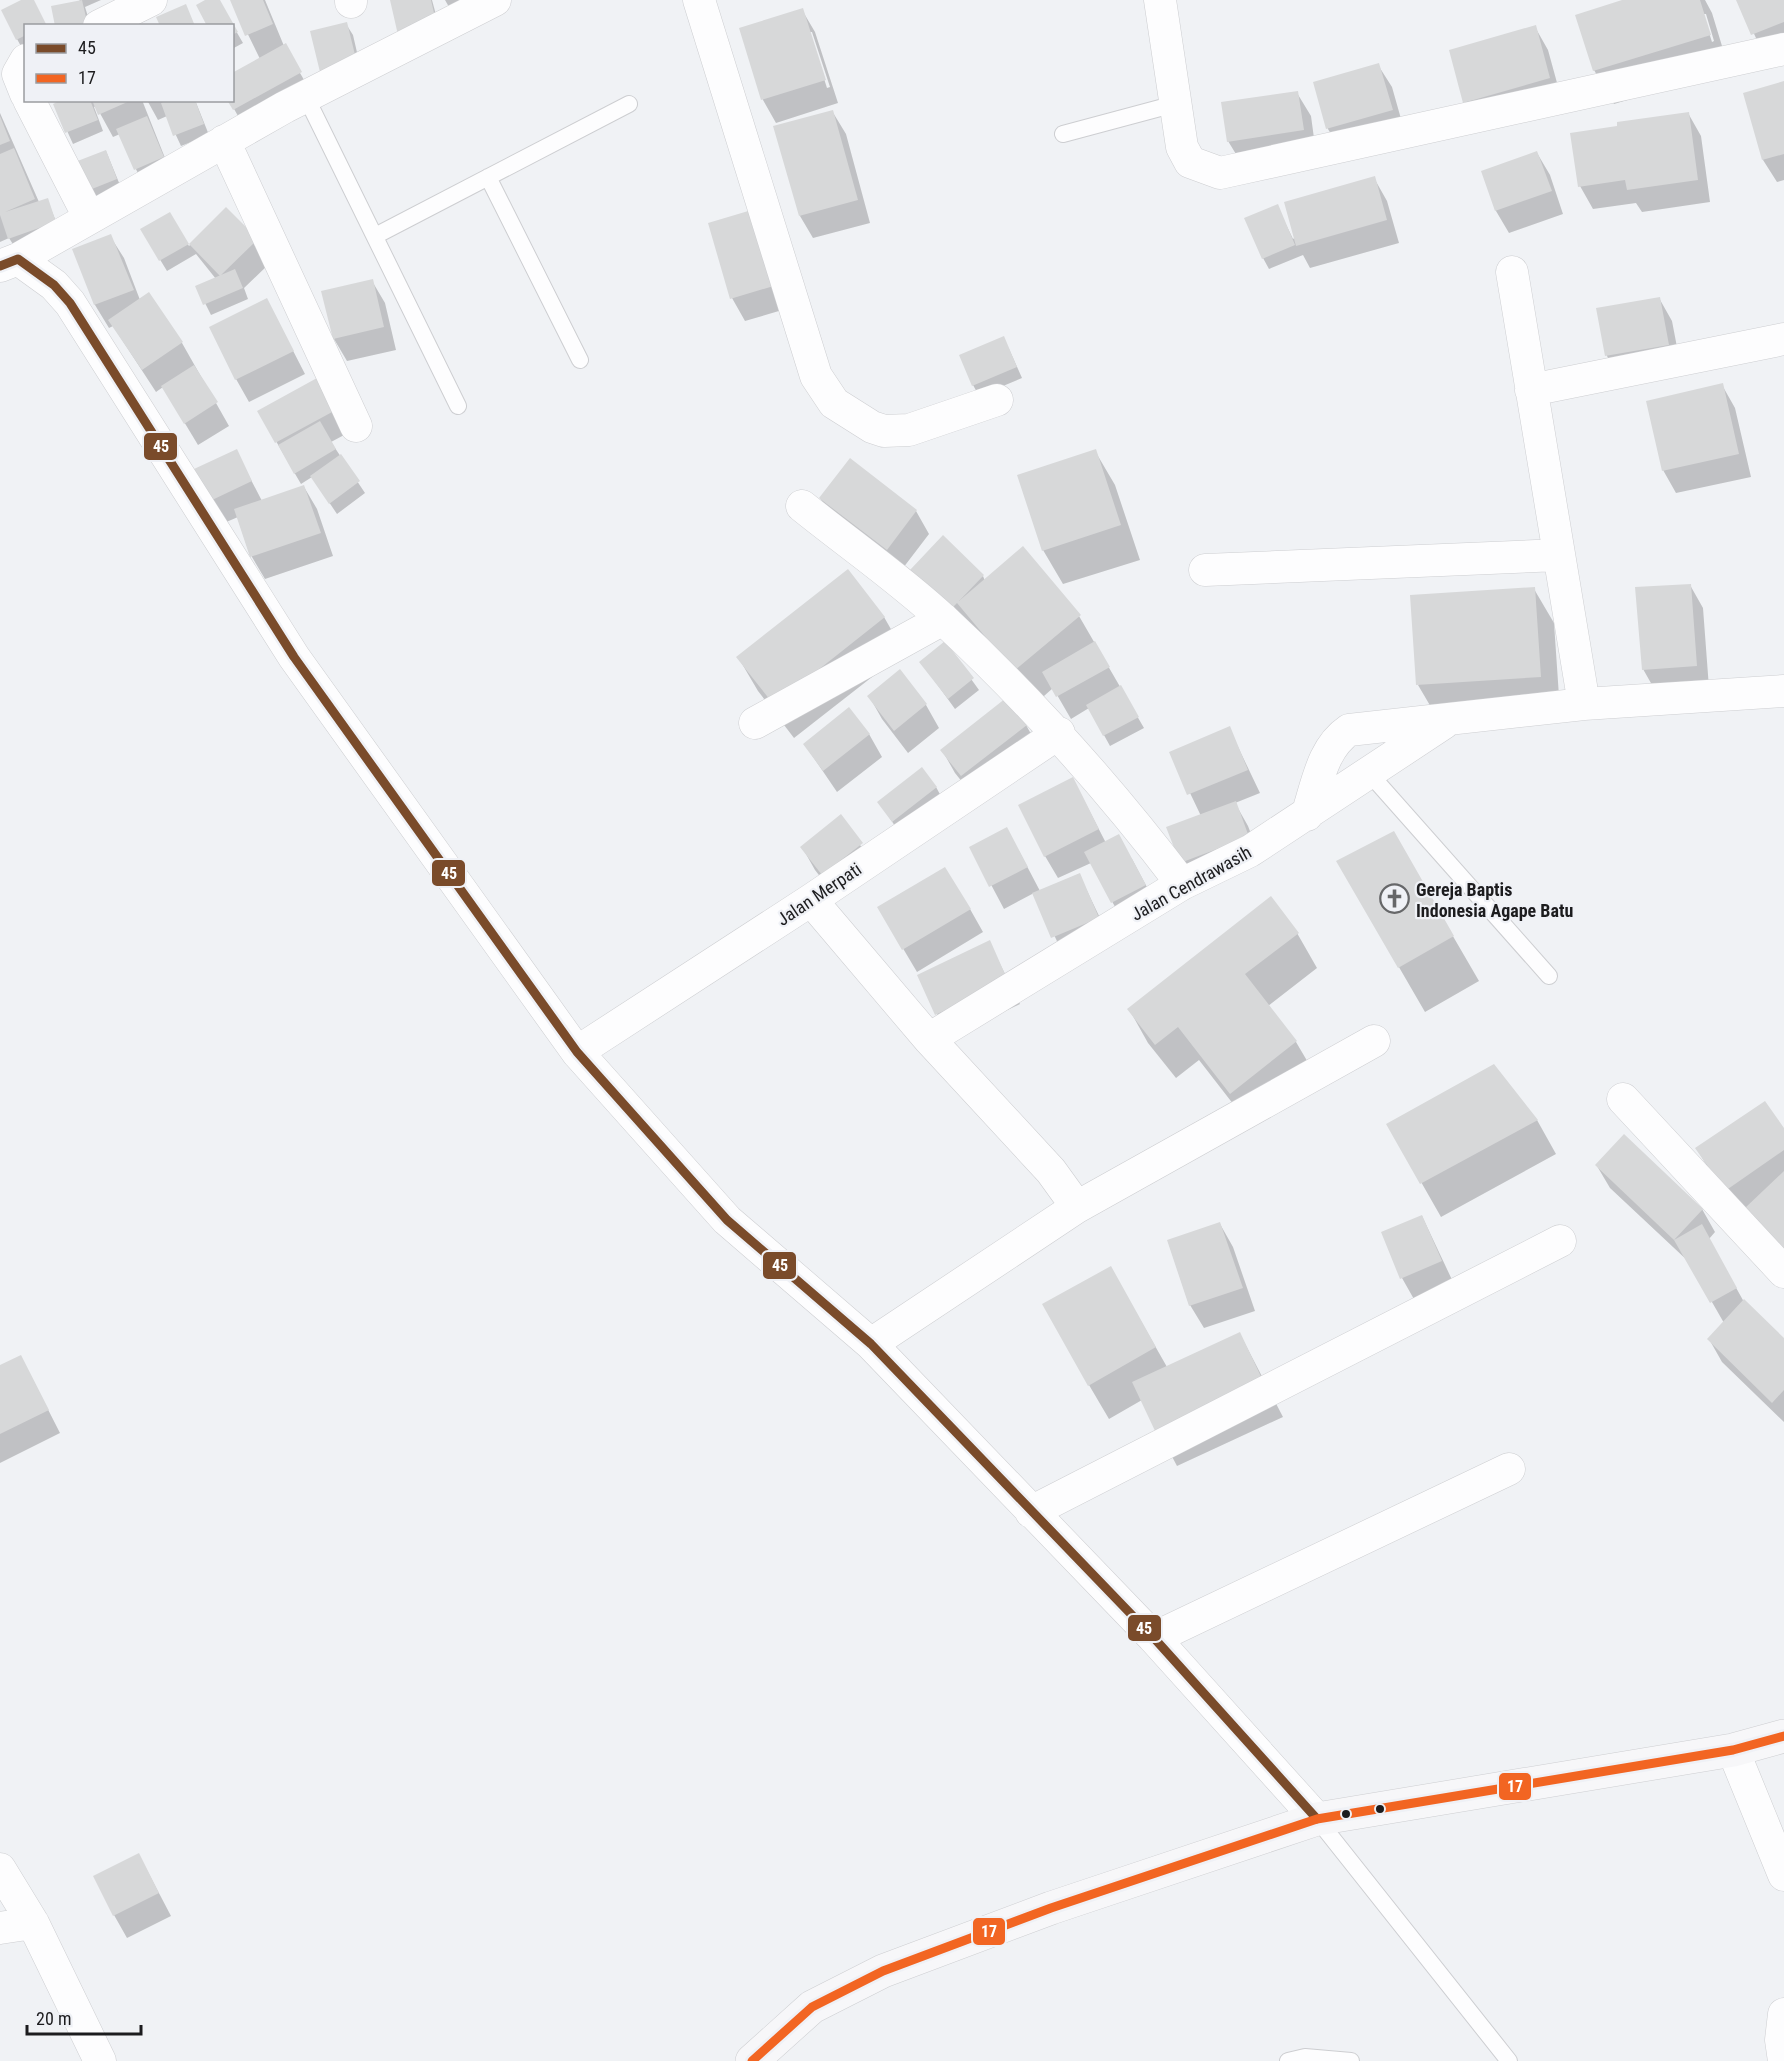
<svg xmlns="http://www.w3.org/2000/svg" width="1784" height="2061" viewBox="0 0 1784 2061" font-family="'Roboto Condensed',sans-serif">
  <style>
    .shadow { fill: #0003; fill-rule: evenodd }
    .building { fill: #d7d8d9 }
    .lines { fill: none; stroke-linecap: round; stroke-linejoin: round }
    .service-casing { stroke: #cdced1; stroke-width: 18 }
    .minor-casing { stroke: #cdced1; stroke-width: 33 }
    .secondary-casing { stroke: #cdced1; stroke-width: 34 }
    .service { stroke: #fdfdfe; stroke-width: 16 }
    .minor { stroke: #fdfdfe; stroke-width: 32 }
    .secondary { stroke: #f7f7f9; stroke-width: 33 }
    .bus-1-casing { stroke: #eff1f6; stroke-width: 14 }
    .bus-2-casing { stroke: #eff1f6; stroke-width: 14 }
    .bus-1 { stroke: #7a4b2a; stroke-width: 9 }
    .bus-2 { stroke: #f26522; stroke-width: 9 }
    .bus-dot { fill: #1c1c1e; stroke: #eff1f6; stroke-width: 2 }
    .labels { text-anchor: middle; dominant-baseline: central; stroke-width: 4.5; stroke-linejoin: round; paint-order: stroke }
    .street-label { font-size: 18px; fill: #1c1c1e; stroke: #eff1f6 }
    .poi-label { font-size: 18px; font-weight: bold; fill: #1c1c1e; stroke: #eff1f6; text-anchor: start }
    .line-badge { stroke: #eff1f6; stroke-width: 2 }
    .badge-label { font-size: 16px; text-anchor: middle; font-weight: bold; fill: #fff }
  </style>
  <rect width="100%" height="100%" fill="#f0f2f5"/>
  <!-- shadow -->
  <path class="shadow" d="M24 0H33L26 26V49L23 50 17 39Z
    M80 0H101L85 7 91 26H57Z
    M208 0H218L243 43 232 49V26Z
    M231 0H265L284 46 313 95 247 132 229 100H232L260 59Z
    M387 0H432L442 37 391 0Z
    M445 0H466L449 7Z
    M1627 0H1705L1712 13 1729 69 1614 104 1594 70ZM1703 14H1706L1714 41 1712 42Z
    M1738 0H1784V50L1765 57Z
    M802 10 815 32 838 103 776 123 763 100 740 29ZM809 32H812L830 87 827 88Z
    M346 24 353 35 362 74 328 82Z
    M1535 27 1548 50 1562 101 1478 125 1465 102Z
    M1378 65 1392 87 1405 133 1341 151 1328 129 1315 83Z
    M1784 83V180L1777 182 1763 160Z
    M1297 93 1311 116 1316 153 1242 164 1228 141Z
    M65 100H142L169 168 141 180 120 134 113 137 96 106 94 107 103 131 73 144 55 104Z
    M147 100H195L209 135 181 146 167 116 158 120Z
    M832 111 846 134 870 223 813 238 800 216Z
    M0 113 39 202 47 200 61 233 16 249 9 238 0 242Z
    M1688 113 1701 136 1710 202 1642 212 1636 203 1593 209 1580 186Z
    M106 151 122 190 94 202 77 163Z
    M1537 153 1550 175 1563 214 1509 233 1496 211 1483 172Z
    M1374 178 1387 201 1399 243 1310 268 1303 255 1269 269 1263 258 1277 206 1293 239Z
    M226 209 257 240 270 263 244 288 248 299 211 315 197 287 216 279 196 254 167 271 142 230 169 214 189 246Z
    M754 211 789 308 745 321 732 298Z
    M110 236 124 258 140 300 182 343 229 426 198 445 163 387 156 392 113 326 109 328 95 305 74 250Z
    M372 281 385 303 396 350 347 361 334 339Z
    M1659 298 1672 321 1681 368 1620 379 1607 356 1598 309Z
    M267 300 305 374 249 402 236 379Z
    M1009 349 1022 378 979 396 973 385Z
    M316 380 346 434 331 442 365 493 337 514 312 477 301 484 259 412Z
    M1722 385 1735 408 1751 477 1676 493 1663 470Z
    M236 451 262 501 304 487 317 509 333 556 265 579 252 557 238 517 224 523 211 500Z
    M1095 451 1115 485 1140 560 1063 584 1043 550Z
    M820 498 916 511 929 534 900 572 834 521Z
    M983 576 985 581 1079 616 1144 728 1110 746 1089 708 1071 719 1053 688 1035 704 979 637 971 624 964 632 925 593Z
    M1690 585 1703 608 1709 688 1656 692 1643 669Z
    M1534 589 1554 623 1560 711 1438 719 1418 685Z
    M884 617 904 652 794 738 758 691 738 657Z
    M945 643 979 690 955 709 921 662Z
    M900 671 926 705 939 728 908 753 882 719 869 696Z
    M1026 725 1039 748 975 798 955 773 942 750Z
    M1229 728 1260 793 1235 803 1248 826 1261 860 1194 885 1181 862 1201 816 1171 753Z
    M869 734 882 757 837 792 805 745Z
    M1073 779 1106 843 1132 859 1158 908 1125 925 1091 863 1058 878 1045 856Z
    M936 787 942 798 899 832 879 802Z
    M841 817 875 867 836 897 815 870 802 847Z
    M1393 833 1479 981 1425 1012 1338 862Z
    M971 847 1019 851 1040 891 1079 874 1111 941 1066 960 1034 893 1004 909Z
    M879 908 970 909 983 932 917 972Z
    M1297 933 1317 968 1268 1006 1296 1042 1316 1076 1251 1127 1199 1060 1176 1078 1148 1043 1129 1009Z
    M989 942 1020 1004 950 1037 937 1014Z
    M1537 1120 1556 1154 1441 1217 1388 1124Z
    M1784 1131V1256L1710 1171 1697 1149Z
    M1597 1166 1702 1209 1715 1232 1709 1239 1744 1302 1784 1341V1422L1722 1362 1709 1339 1724 1323 1689 1262 1610 1188Z
    M1422 1216 1454 1284 1415 1301 1402 1278Z
    M1220 1224 1233 1247 1255 1311 1204 1328 1190 1305Z
    M1130 1302 1167 1367 1240 1334 1283 1417 1177 1466 1142 1400 1109 1419 1089 1385Z
    M0 1367 33 1380 60 1433 0 1463Z
    M139 1855 171 1916 127 1938 114 1915Z"/>
  <!-- building -->
  <path class="building" d="M21 0H34L47 26H26V35L16 40 1 10Z
    M82 0 88 26H55L51 6Z
    M205 0H220L238 32 232 35V26H207L196 5Z
    M230 0H263L273 24 245 36Z
    M390 0H431L437 26 398 35Z
    M1622 0H1700L1711 35 1593 71 1575 15Z
    M1736 0H1784V22L1751 35Z
    M186 4 195 26H160L156 17Z
    M803 8 826 80 761 100 739 28Z
    M347 22 357 63 320 72 310 31Z
    M1536 25 1550 78 1463 103 1449 50Z
    M286 43 302 72 233 110 227 100H232V73Z
    M1379 63 1393 110 1326 129 1313 82Z
    M1784 81V154L1762 160 1743 93Z
    M1298 91 1304 130 1227 142 1221 102Z
    M61 100H90L98 120 65 133 53 104Z
    M92 100H132L98 115Z
    M167 100H195L204 124 173 136 161 103Z
    M833 110 858 200 799 216 773 126Z
    M1689 112 1698 180 1627 190 1625 180 1578 187 1570 133 1617 126V122Z
    M0 116 10 141 0 145Z
    M147 116 164 157 134 170 116 129Z
    M14 148 35 199 5 212 48 198 56 222 8 239 0 215V154Z
    M106 150 117 179 87 191 75 162Z
    M1537 151 1552 191 1495 211 1481 171Z
    M1375 176 1387 220 1296 246 1284 202Z
    M1278 204 1295 245 1262 259 1244 218Z
    M226 207 258 239 220 276 189 244 159 261 140 229 170 212 189 244Z
    M755 209 777 285 730 299 708 223Z
    M111 234 134 290 94 305 72 249Z
    M235 269 243 288 203 305 195 286Z
    M373 279 384 327 333 339 321 291Z
    M149 292 183 342 142 370 108 320Z
    M1660 297 1669 345 1605 356 1596 308Z
    M267 298 294 351 235 380 209 327Z
    M1004 336 1017 367 972 386 959 355Z
    M194 365 218 402 184 424 161 386Z
    M317 378 334 411 275 443 257 411Z
    M1723 383 1739 454 1662 471 1646 401Z
    M320 421 336 449 294 474 278 445Z
    M237 449 252 481 210 501 194 469Z
    M1096 449 1121 525 1042 551 1017 475Z
    M341 454 360 481 329 504 310 476Z
    M850 458 917 510 887 550 819 498Z
    M304 485 321 533 250 557 234 509Z
    M943 535 984 575 959 601 1023 546 1081 615 1014 671 957 603 950 610 910 570Z
    M848 569 885 617 774 705 736 657Z
    M1691 584 1697 666 1642 670 1635 587Z
    M1535 587 1541 677 1416 685 1410 595Z
    M945 641 974 678 948 699 919 662Z
    M1095 641 1110 667 1056 697 1042 672Z
    M900 669 927 704 894 731 867 696Z
    M1121 685 1139 717 1103 736 1086 705Z
    M1006 698 1027 725 961 776 940 750Z
    M849 707 870 734 823 771 803 744Z
    M1230 726 1248 770 1187 795 1169 752Z
    M922 767 937 787 892 822 877 802Z
    M1073 777 1099 829 1044 857 1018 805Z
    M1236 801 1249 837 1180 863 1166 827Z
    M841 814 863 843 822 875 800 847Z
    M1007 827 1028 867 989 887 969 847Z
    M1394 831 1454 936 1398 968 1336 861Z
    M1119 834 1146 885 1111 903 1084 852Z
    M945 867 971 909 902 950 877 907Z
    M1080 873 1099 918 1051 938 1032 893Z
    M1271 896 1299 933 1245 974 1297 1041 1230 1094 1178 1027 1155 1045 1127 1009Z
    M990 940 1008 981 935 1015 917 975Z
    M1494 1064 1538 1120 1420 1184 1386 1124Z
    M1765 1101 1784 1128V1150L1725 1191 1695 1148Z
    M1624 1134 1703 1209 1674 1240 1595 1165Z
    M1784 1171V1249L1745 1208Z
    M1422 1215 1442 1261 1400 1279 1381 1232Z
    M1220 1222 1243 1288 1189 1306 1167 1240Z
    M1702 1224 1737 1288 1710 1303 1674 1240Z
    M1111 1266 1156 1347 1088 1386 1042 1304Z
    M1744 1299 1784 1338V1390L1772 1403 1707 1339Z
    M1240 1332 1264 1383 1156 1433 1132 1382Z
    M21 1355 49 1410 0 1434V1365Z
    M139 1853 159 1893 113 1916 93 1876Z"/>
  <g class="lines">
    <defs>
      <path id="service" d="M306 97 458 406
        M1063 134 1175 104
        M488 177 580 360
        M375 236 629 104
        M1369 773 1549 976
        M1317 1819 1509 2061
        M1288 2061 1305 2057 1351 2061"/>
      <path id="minor" d="M351 0V2
        M699 0 816 376 834 403 872 427 884 431 909 430 997 400
        M1160 0 1182 147 1190 162 1220 173 1784 49
        M99 26 151 0
        M26 60 18 74 26 94
        M29 100 89 217
        M224 141 356 426
        M18 259 285 107 495 0
        M0 266 18 259 54 285 70 303 294 657 577 1052 727 1220 871 1344 1154 1638 1317 1819
        M1531 390 1784 339
        M802 506C849 544 900 579 944 620 1032 702 1110 789 1182 884
        M1205 570 1559 555
        M1584 704 1784 691
        M755 723 943 619
        M1307 815C1317 785 1322 748 1349 730L1584 704 1512 272
        M811 900 929 1039 1051 1171 1077 1207
        M929 1039 1182 884 1250 851 1444 723
        M577 1052 811 900 1059 733
        M1623 1099 1784 1272
        M871 1344 1077 1207 1374 1041
        M1031 1512 1560 1241
        M1154 1638 1509 1469
        M1733 1750 1784 1875
        M0 1869 33 1923 100 2061
        M0 1928 33 1923
        M1784 2061 1781 2040 1784 2014"/>
      <path id="secondary" d="M752 2061 812 2007 883 1971 1051 1908 1317 1819 1733 1750 1784 1736"/>
    </defs>
    <!-- service casing -->
    <use href="#service" class="service-casing"/>
    <!-- minor casing -->
    <use href="#minor" class="minor-casing"/>
    <!-- secondary casing -->
    <use href="#secondary" class="secondary-casing"/>
    <!-- service -->
    <use href="#service" class="service"/>
    <!-- minor -->
    <use href="#minor" class="minor"/>
    <!-- secondary -->
    <use href="#secondary" class="secondary"/>
    <defs>
      <path id="bus-1" d="M0 266 18 259 54 285 70 303 294 657 577 1052 727 1220 871 1344 1154 1638 1317 1819"/>
      <path id="bus-2" d="M752 2061 812 2007 883 1971 1051 1908 1317 1819 1733 1750 1784 1736"/>
    </defs>
    <!-- bus-1 casing -->
    <use href="#bus-1" class="bus-1-casing"/>
    <!-- bus-2 casing -->
    <use href="#bus-2" class="bus-2-casing"/>
    <!-- bus-1 -->
    <use href="#bus-1" class="bus-1"/>
    <!-- bus-2 -->
    <use href="#bus-2" class="bus-2"/>
  </g>
  <!-- icons -->
  <defs>
    <symbol id="church-ring" viewBox="-11 -11 22 22"><circle r="9.5" fill="#eff1f6" stroke="#666769" stroke-width="1.5"/><path d="M-1.2-6h2.4v3.5h3.3v2.4h-3.3V6h-2.4V-.1h-3.3v-2.4h3.3Z" fill="#666769"/></symbol>
  </defs>
  <g fill-rule="evenodd">
    <use href="#church-ring" x="1378" y="882" width="33" height="33"/>
  </g>
  <!-- markers -->
  <g class="bus-dot">
    <circle cx="1380" cy="1809" r="5"/>
    <circle cx="1346" cy="1814" r="5"/>
  </g>
  <g class="labels">
    <!-- street labels -->
    <g class="street-label">
      <text transform="translate(1191 883) rotate(-29)">Jalan Cendrawasih</text>
      <text transform="translate(819 894) rotate(-34)">Jalan Merpati</text>
    </g>
    <!-- poi labels -->
    <g class="poi-label">
      <text x="1416" y="889">Gereja Baptis<tspan x="1416" dy="21">Indonesia Agape Batu</tspan></text>
    </g>
  </g>
  <g class="line-badge">
    <rect x="143" y="432" width="35" height="29" rx="6" fill="#7a4b2a"/>
    <rect x="431" y="859" width="35" height="28" rx="6" fill="#7a4b2a"/>
    <rect x="762" y="1251" width="35" height="29" rx="6" fill="#7a4b2a"/>
    <rect x="1127" y="1614" width="35" height="28" rx="6" fill="#7a4b2a"/>
    <rect x="1498" y="1772" width="34" height="29" rx="6" fill="#f26522"/>
    <rect x="972" y="1917" width="34" height="29" rx="6" fill="#f26522"/>
  </g>
  <g class="badge-label">
    <text x="161" y="452">45</text>
    <text x="449" y="879">45</text>
    <text x="780" y="1271">45</text>
    <text x="1144" y="1634">45</text>
    <text x="1515" y="1792">17</text>
    <text x="989" y="1937">17</text>
  </g>
  <!-- legend -->
  <rect x="24" y="24" width="210" height="78" fill="#eff1f6" stroke="#9b9ca0" stroke-width="1.5"/>
  <rect x="36" y="44" width="30" height="9" fill="#7a4b2a" stroke="#9b9ca0" stroke-width="1.5"/>
  <text x="78" y="54" font-size="18" fill="#1c1c1e">45</text>
  <rect x="36" y="74" width="30" height="9" fill="#f26522" stroke="#9b9ca0" stroke-width="1.5"/>
  <text x="78" y="84" font-size="18" fill="#1c1c1e">17</text>
  <!-- scale -->
  <path d="M27 2025v9h114v-9" fill="none" stroke="#1c1c1e" stroke-width="3"/>
  <text x="36" y="2025" font-size="18" fill="#1c1c1e" stroke="#eff1f6" stroke-width="4.5" paint-order="stroke">20 m</text>
</svg>
